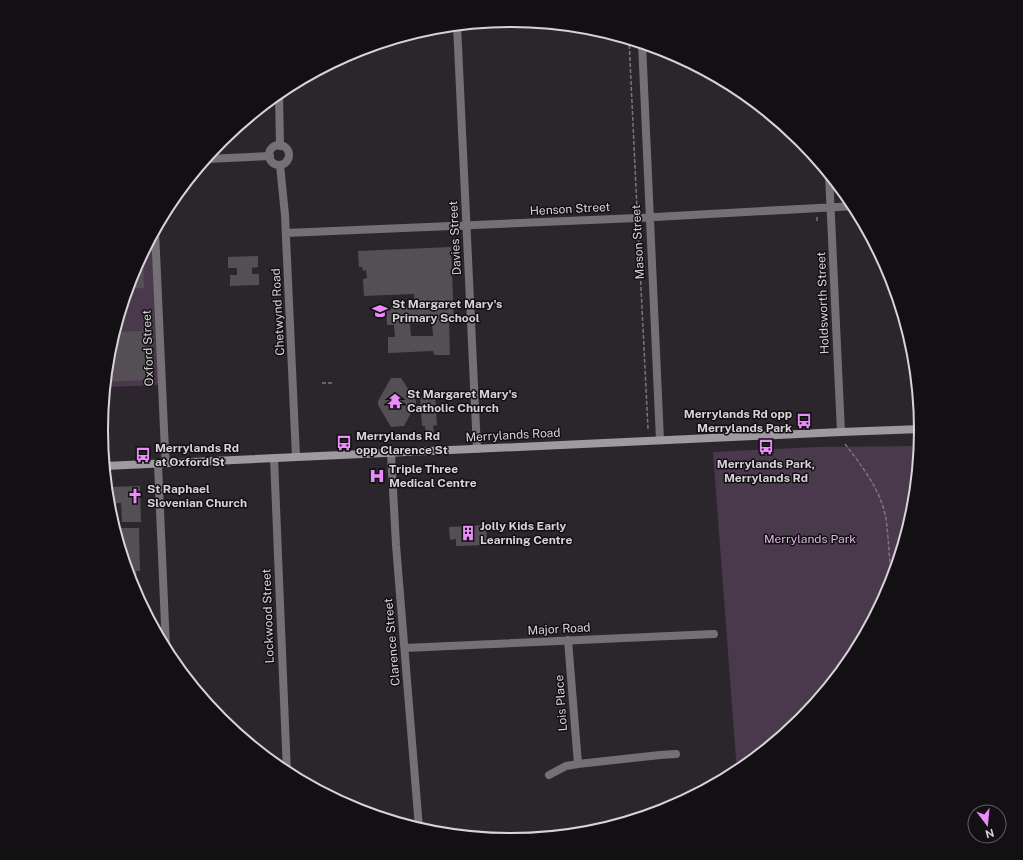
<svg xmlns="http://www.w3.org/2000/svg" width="1023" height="860" viewBox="0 0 1023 860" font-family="'Public Sans',sans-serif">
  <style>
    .green { fill: #4a394d }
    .building { fill: #544e55; fill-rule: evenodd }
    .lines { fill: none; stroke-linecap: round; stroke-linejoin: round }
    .path { stroke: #7b767b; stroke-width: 1.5; stroke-dasharray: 4 2; stroke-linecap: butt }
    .minor { stroke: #747174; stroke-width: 8 }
    .secondary { stroke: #9f9a9f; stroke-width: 8 }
    .labels { text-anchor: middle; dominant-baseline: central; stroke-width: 3; stroke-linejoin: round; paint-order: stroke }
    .street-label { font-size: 12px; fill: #d7d3d7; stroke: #121013 }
    .poi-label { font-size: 12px; font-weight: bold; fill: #d7d3d7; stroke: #121013; text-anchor: start }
    .park-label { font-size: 12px; fill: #deb8e4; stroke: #121013 }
    .rim { fill: none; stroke: #d7d3d7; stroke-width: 2 }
  </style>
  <rect width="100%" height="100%" fill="#2b262c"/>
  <!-- green -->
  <path class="green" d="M151 238 162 385 106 387 109 350 133 273Z
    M920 446 914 510 890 587 852 658 801 720 737 772 713 452 817 447Z"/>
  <!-- building -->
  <path class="building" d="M451 247 454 322H449L450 355H434L433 351 388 353V337H395L394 325H387L386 308 443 306V303L426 304V302H414V294L364 296 363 279 367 278 366 270 363 271 362 267H359L358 251ZM432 323 433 336H411L410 324Z
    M143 254 144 288 128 289 133 273Z
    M258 256V267L252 268V274H259V285L230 286V275H237V268H228V257Z
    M144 331 147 380 106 382 109 350 115 332Z
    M391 378H401L416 401V404L404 426 391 427 378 405V401Z
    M435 396 437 425 433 426 434 433H426L425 426H422L420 397Z
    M140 486 141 522H122L121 503 109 504V487Z
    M486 525 487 545 456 546V539L450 540 449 527Z
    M117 528H139L140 571H136L137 579H130L117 536Z"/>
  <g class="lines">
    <!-- path -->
    <path class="path" d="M629 39 637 209
      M817 217V221
      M638 227 648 429
      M322 383H333
      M845 444C862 466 881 490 886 519 889 540 889 561 892 581
      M432 832H433"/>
    <!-- minor -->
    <path class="minor" d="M457 25 477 449
      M642 43 660 440
      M279 93 280 146
      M269 155a10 10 0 1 1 20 0a10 10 0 1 1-20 0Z
      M206 159 270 156
      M280 165 285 215 296 457
      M829 174 841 432
      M155 231 165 451 166 463
      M286 233 637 218 855 206
      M391 453 396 545 419 828
      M274 458 287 773
      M158 464 166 648
      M568 640 578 764
      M405 648 714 634
      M549 775 566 766 578 764 660 755 676 754"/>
    <!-- secondary -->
    <path class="secondary" d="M105 466 841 432 921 429"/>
  </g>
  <!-- icons -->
  <defs>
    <symbol id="school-bare" viewBox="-9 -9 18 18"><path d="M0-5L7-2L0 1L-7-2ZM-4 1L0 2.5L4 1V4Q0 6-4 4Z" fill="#eb8cfb" stroke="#121013" stroke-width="2.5" paint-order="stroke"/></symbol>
    <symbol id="temple-bare" viewBox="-9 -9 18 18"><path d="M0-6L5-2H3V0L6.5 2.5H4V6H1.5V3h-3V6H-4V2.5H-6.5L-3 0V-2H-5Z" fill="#eb8cfb" stroke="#121013" stroke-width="2.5" paint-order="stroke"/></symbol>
    <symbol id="bus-bare" viewBox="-9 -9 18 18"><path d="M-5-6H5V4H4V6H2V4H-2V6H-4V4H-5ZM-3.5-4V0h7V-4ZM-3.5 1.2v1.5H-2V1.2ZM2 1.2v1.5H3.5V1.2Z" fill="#eb8cfb" stroke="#121013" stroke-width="2.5" paint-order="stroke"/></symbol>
    <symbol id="hospital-bare" viewBox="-9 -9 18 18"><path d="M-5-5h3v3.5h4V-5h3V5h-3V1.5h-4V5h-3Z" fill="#eb8cfb" stroke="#121013" stroke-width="2.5" paint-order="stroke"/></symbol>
    <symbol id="church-bare" viewBox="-9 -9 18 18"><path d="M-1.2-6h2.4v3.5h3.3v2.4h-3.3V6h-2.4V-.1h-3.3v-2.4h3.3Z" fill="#eb8cfb" stroke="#121013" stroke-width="2.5" paint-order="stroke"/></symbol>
    <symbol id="building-bare" viewBox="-9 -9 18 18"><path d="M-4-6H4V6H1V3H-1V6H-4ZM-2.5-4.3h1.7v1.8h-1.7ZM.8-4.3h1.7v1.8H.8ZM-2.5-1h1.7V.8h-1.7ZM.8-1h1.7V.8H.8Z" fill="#eb8cfb" stroke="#121013" stroke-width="2.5" paint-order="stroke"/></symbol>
  </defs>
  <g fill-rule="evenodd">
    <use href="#school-bare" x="369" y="300" width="22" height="22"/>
    <use href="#temple-bare" x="384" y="390" width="22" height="22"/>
    <use href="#bus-bare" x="793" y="410" width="22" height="22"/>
    <use href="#bus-bare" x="333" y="432" width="22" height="22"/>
    <use href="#bus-bare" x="755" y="436" width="22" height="22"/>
    <use href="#bus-bare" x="132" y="444" width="22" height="22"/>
    <use href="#hospital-bare" x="366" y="465" width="22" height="22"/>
    <use href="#church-bare" x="124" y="485" width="22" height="22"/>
    <use href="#building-bare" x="457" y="522" width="22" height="22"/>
  </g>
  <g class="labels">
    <!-- street labels -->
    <g class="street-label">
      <text transform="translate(570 209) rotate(-3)">Henson Street</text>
      <text transform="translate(455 238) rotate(-93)">Davies Street</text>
      <text transform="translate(638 242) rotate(-93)">Mason Street</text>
      <text transform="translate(823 303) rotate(-92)">Holdsworth Street</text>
      <text transform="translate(278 312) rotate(-93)">Chetwynd Road</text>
      <text transform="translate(148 348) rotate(-92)">Oxford Street</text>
      <text transform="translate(513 435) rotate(-3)">Merrylands Road</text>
      <text transform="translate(268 616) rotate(-92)">Lockwood Street</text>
      <text transform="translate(559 629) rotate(-3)">Major Road</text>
      <text transform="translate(392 642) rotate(-95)">Clarence Street</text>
      <text transform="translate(561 703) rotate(-94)">Lois Place</text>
    </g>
    <!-- poi labels -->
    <g class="poi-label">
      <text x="392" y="304">St Margaret Mary's<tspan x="392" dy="14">Primary School</tspan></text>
      <text x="407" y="394">St Margaret Mary's<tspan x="407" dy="14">Catholic Church</tspan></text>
      <text x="792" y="414" text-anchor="end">Merrylands Rd opp<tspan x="792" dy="14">Merrylands Park</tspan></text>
      <text x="356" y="436">Merrylands Rd<tspan x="356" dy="14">opp Clarence St</tspan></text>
      <text x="155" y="448">Merrylands Rd<tspan x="155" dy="14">at Oxford St</tspan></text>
      <text x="766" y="464" text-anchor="middle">Merrylands Park,<tspan x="766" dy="14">Merrylands Rd</tspan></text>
      <text x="389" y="469">Triple Three<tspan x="389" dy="14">Medical Centre</tspan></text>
      <text x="147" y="489">St Raphael<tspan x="147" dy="14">Slovenian Church</tspan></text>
      <text x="480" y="526">Jolly Kids Early<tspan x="480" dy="14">Learning Centre</tspan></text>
    </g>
    <!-- park labels -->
    <g class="park-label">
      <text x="810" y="539">Merrylands Park</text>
    </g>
  </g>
  <!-- crop -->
  <path d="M0 0H1023V860H0ZM108 430a403 403 0 1 1 806 0a403 403 0 1 1-806 0Z" fill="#121013" fill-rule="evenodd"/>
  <path class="rim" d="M108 430a403 403 0 1 1 806 0a403 403 0 1 1-806 0Z"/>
  <!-- north arrow -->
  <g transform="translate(987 824) rotate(164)"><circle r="19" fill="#121013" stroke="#615e61"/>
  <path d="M0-3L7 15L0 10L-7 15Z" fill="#eb8cfb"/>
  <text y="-6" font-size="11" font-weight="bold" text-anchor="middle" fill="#d7d3d7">N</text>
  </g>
</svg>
